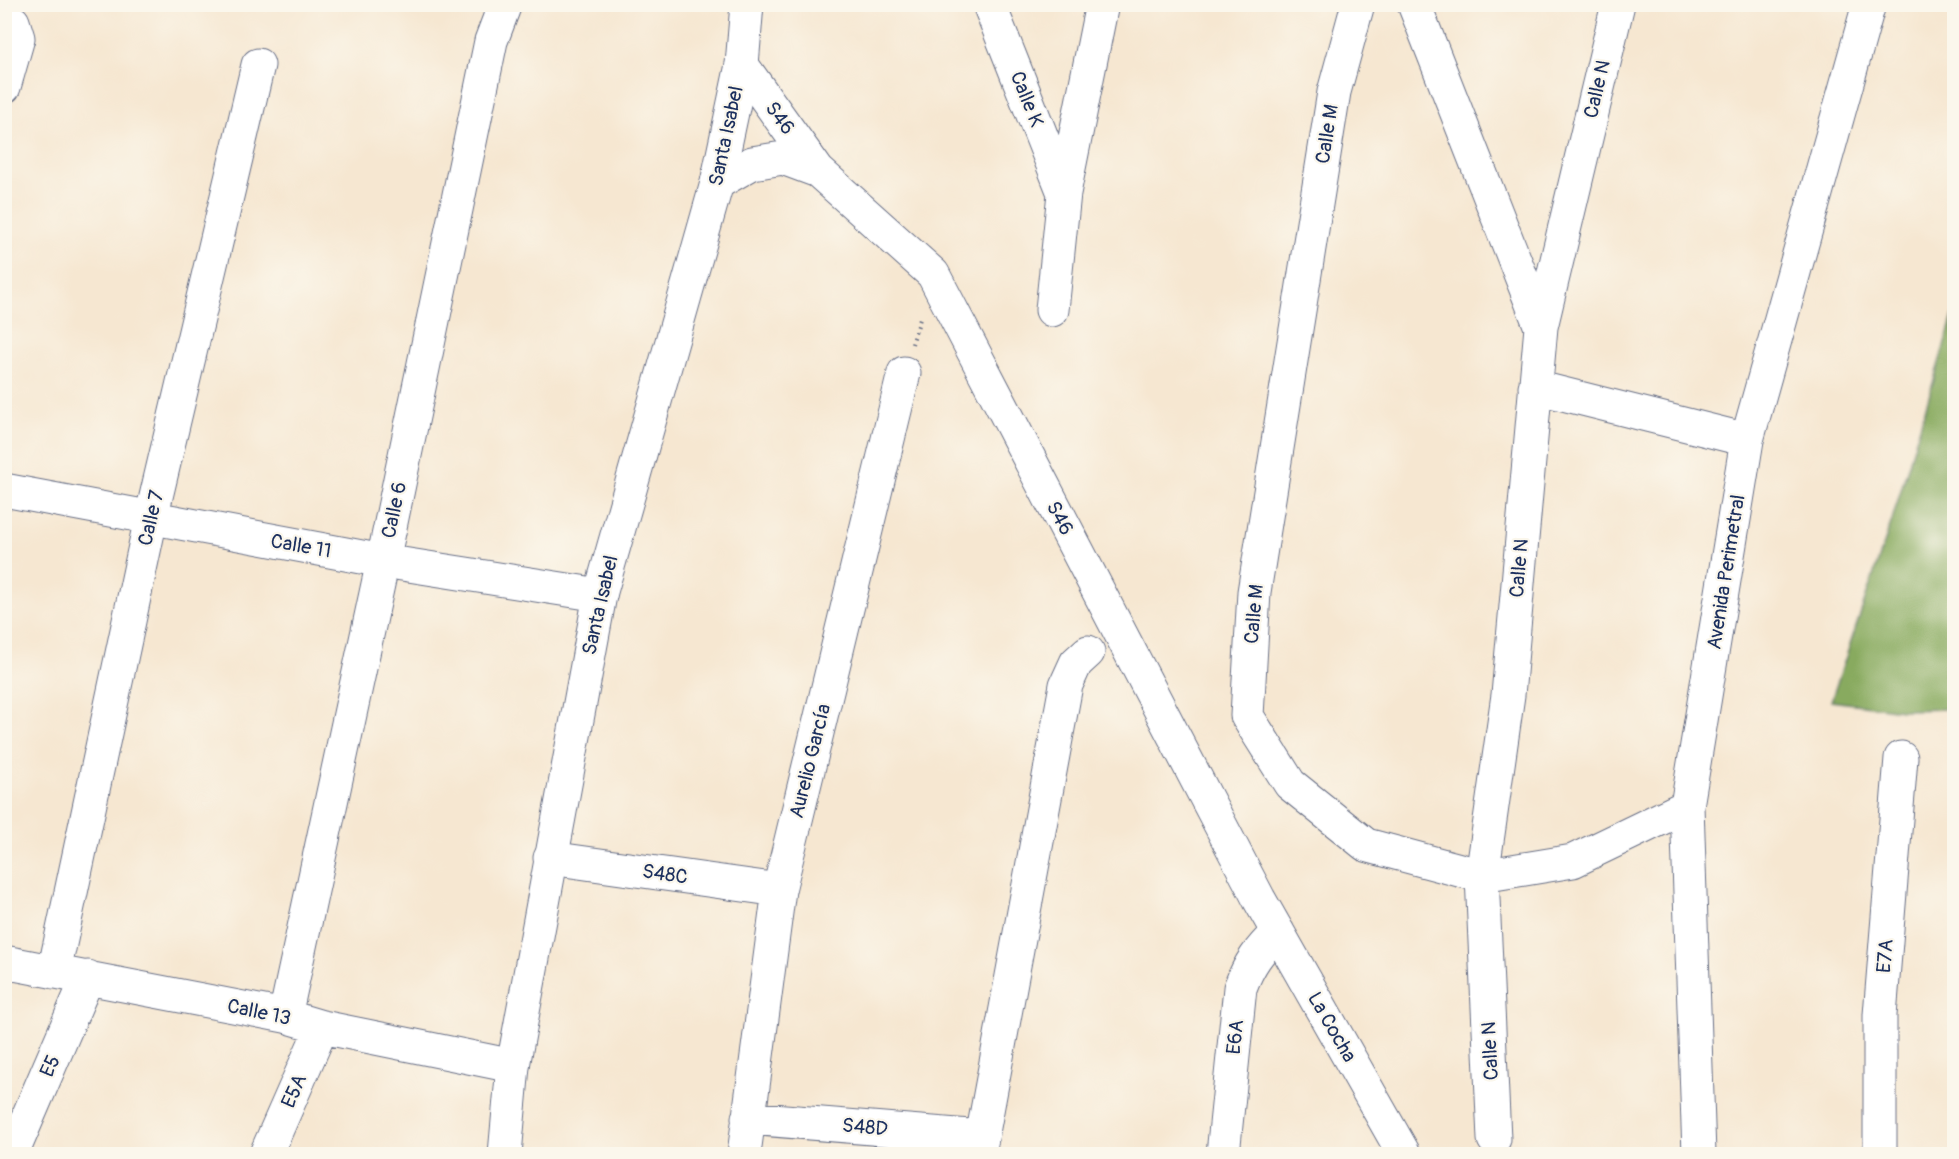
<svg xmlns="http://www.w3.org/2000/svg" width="1959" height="1159" viewBox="0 0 1959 1159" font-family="Pangolin,sans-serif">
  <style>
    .forest { fill: #88aa5f; stroke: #526c5e; stroke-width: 1.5 }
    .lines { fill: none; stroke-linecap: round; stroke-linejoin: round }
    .street-casing { stroke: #686f86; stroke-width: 35 }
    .secondary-casing { stroke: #686f86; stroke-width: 35 }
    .path { stroke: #686f86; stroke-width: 4; stroke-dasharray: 1.5 4.5; stroke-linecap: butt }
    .street { stroke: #fff; stroke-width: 33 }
    .secondary { stroke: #fff; stroke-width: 33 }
    .labels { text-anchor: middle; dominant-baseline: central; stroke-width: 4.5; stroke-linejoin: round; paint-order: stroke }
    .street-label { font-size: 20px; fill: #1b2f5e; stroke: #fbf7ec }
  </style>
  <rect width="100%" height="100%" fill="#fbf7ec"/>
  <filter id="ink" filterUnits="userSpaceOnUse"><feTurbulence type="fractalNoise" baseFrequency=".0167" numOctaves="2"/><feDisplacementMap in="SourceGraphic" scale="12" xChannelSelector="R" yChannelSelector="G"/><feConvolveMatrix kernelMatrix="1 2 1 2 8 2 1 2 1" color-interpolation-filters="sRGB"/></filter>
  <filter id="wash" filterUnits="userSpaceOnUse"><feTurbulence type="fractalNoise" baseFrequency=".008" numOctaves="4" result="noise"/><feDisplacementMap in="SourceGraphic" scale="24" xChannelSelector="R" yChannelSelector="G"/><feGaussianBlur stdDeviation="1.35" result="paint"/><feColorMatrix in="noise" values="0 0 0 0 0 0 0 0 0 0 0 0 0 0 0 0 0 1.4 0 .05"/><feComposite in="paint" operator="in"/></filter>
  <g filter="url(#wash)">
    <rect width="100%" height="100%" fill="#f6e7d1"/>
    <!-- forest -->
    <path class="forest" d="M1954 313V709L1902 710 1831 701 1892 520Z"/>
  </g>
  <g filter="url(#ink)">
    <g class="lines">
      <defs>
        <path id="street" d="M989 4 1064 193 1052 310
          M1358 4 1334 92 1254 592 1247 716 1290 784 1366 845 1482 876 1573 861 1687 806
          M1414 4 1541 327
          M4 18 13 22 18 38 4 87
          M742 65 818 171 933 274 1259 899 1404 1154
          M717 183 752 163 783 158 818 171
          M1064 193 1102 4
          M1535 387 1747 440
          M4 490 383 561 600 595
          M550 858 779 890
          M4 962 285 1016 322 1027 513 1066
          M54 972 151 518 258 65
          M285 1016 383 561 491 41 505 4
          M748 1118 982 1137
          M1494 1139 1482 876 1508 695 1541 327 1618 4
          M12 1154 88 977
          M266 1154 322 1027
          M744 1154 779 890 904 373
          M979 1154 1066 685 1076 663 1088 652
          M1223 1154 1240 988C1249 964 1259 950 1278 932
          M1699 1154 1687 806 1747 440 1869 4
          M1880 1154V1015L1901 758"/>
        <path id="secondary" d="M505 1154 513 1066 600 595 717 183 742 65 747 4"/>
      </defs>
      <!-- street casing -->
      <use href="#street" class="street-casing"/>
      <!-- secondary casing -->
      <use href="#secondary" class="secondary-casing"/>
      <!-- path -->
      <path class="path" d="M912 344 920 319"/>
      <!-- street -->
      <use href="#street" class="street"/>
      <!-- secondary -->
      <use href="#secondary" class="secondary"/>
    </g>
  </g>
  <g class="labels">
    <!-- street labels -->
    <g class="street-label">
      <text transform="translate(1597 89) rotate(-77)">Calle N</text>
      <text transform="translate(1027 99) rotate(68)">Calle K</text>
      <text transform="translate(780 118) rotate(54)">S46</text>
      <text transform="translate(1327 134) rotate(-81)">Calle M</text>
      <text transform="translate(726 136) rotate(-78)">Santa Isabel</text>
      <text transform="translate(394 510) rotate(-78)">Calle 6</text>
      <text transform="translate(151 518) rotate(-77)">Calle 7</text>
      <text transform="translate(1060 518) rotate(62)">S46</text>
      <text transform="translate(301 546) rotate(10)">Calle 11</text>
      <text transform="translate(1519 568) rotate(-85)">Calle N</text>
      <text transform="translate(1726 572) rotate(-81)">Avenida Perimetral</text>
      <text transform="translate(600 605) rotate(-77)">Santa Isabel</text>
      <text transform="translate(1254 614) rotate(-85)">Calle M</text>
      <text transform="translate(810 761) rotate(-76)">Aurelio García</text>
      <text transform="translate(665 874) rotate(8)">S48C</text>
      <text transform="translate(1885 956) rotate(-85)">E7A</text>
      <text transform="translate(259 1012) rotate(12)">Calle 13</text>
      <text transform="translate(1332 1027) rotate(60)">La Cocha</text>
      <text transform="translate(1235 1037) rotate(-84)">E6A</text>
      <text transform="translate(1490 1051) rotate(-93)">Calle N</text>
      <text transform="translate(50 1066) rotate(-67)">E5</text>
      <text transform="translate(294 1091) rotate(-66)">E5A</text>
      <text transform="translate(865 1127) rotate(5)">S48D</text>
    </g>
  </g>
  <!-- margin -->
  <rect width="1959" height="1159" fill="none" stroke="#fbf7ec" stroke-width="24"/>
</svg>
